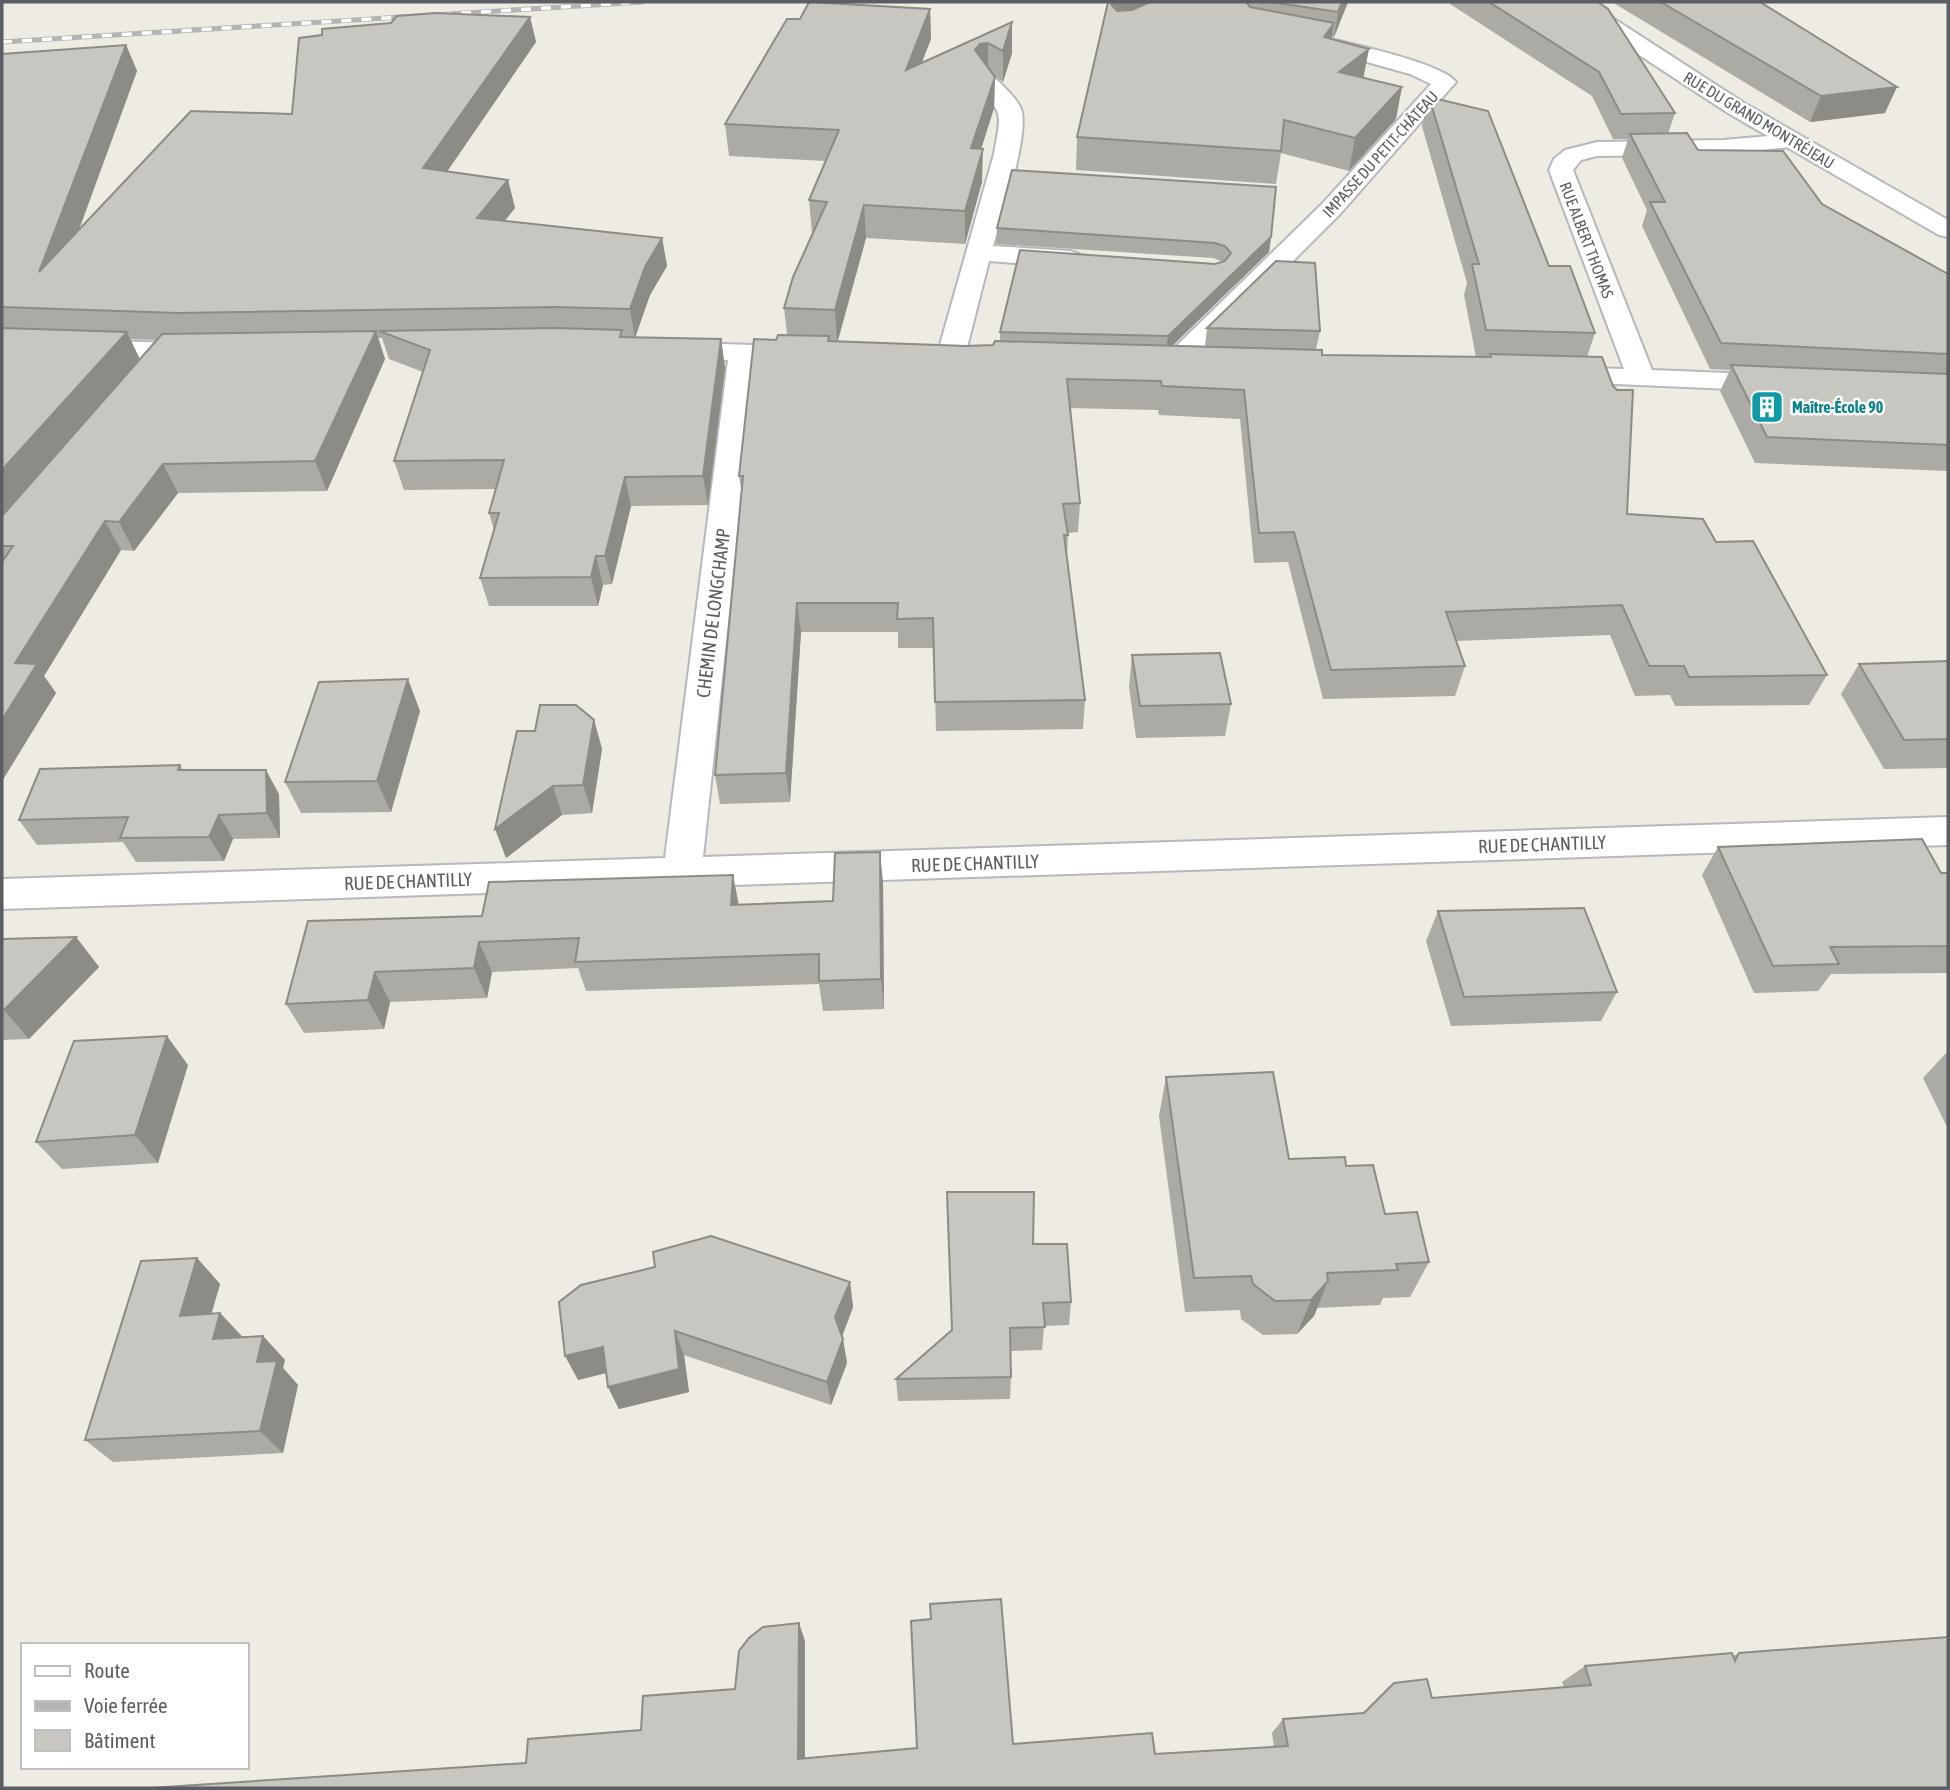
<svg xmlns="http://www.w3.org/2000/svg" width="1950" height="1790" viewBox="0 0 1950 1790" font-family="'Asap Condensed',sans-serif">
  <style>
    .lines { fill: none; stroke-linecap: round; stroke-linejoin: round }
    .street-casing { stroke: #b5b8bc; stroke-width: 4 }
    .secondary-casing { stroke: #b6b9be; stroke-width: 4 }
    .street { fill: #fff; fill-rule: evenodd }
    .secondary { fill: #fff; fill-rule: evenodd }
    .rail-casing { stroke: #b3b4b4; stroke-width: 5 }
    .rail { stroke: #fff; stroke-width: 3.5; stroke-dasharray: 10; stroke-linecap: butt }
    .wall { fill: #acaaa5; fill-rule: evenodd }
    .shaded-wall { fill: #8c8b86 }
    .building { fill: #c8c6c0; stroke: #8c8b86; stroke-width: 2 }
    .labels { text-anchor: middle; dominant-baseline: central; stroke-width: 5; stroke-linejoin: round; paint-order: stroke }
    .far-street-label { font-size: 16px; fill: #5b5e63; stroke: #fff }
    .far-culture-label { font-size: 16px; font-weight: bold; fill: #0d838f; stroke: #fff; text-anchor: start }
    .street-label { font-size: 19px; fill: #5b5e63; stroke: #fff }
  </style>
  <rect width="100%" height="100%" fill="#edebe2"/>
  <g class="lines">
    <defs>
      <path id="street" d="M1317 36C1344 42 1443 63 1456 82L1340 214 1183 371 1173 373 1163 371 1159 365 1163 359 1322 204 1431 84 1410 74 1310 46 1307 42 1310 38Z
        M988 75C996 78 999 82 1005 88 1011 94 1018 101 1021 109 1030 134 1001 219 993 246L1070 251 1079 254 1083 259 1079 264 1070 267 989 261 964 359 960 365 950 367 940 365 936 359 994 154C1002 107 1003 119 977 82L980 77Z
        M1792 134 1800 136 1803 141 1800 146 1723 154 1597 156 1581 160 1573 170 1652 370 1777 375 1787 377 1791 383 1787 389 1777 391 1547 381 1543 375 1547 369 1557 367 1624 369 1549 170 1554 159 1565 150 1597 142 1723 140Z
        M2 337 199 344 209 346 213 352 209 358 199 360 2 353Z
        M672 342 804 347 814 349 818 355 814 361 804 363 756 361 703 857 1948 817V845L2 909V879L665 858 728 360 662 356 658 350 662 344Z"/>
      <path id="secondary" d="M1566 2H1588L1744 103 1948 220V237L1939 235 1728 113 1598 28Z"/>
    </defs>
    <!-- street casing -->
    <use href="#street" class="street-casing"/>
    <!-- secondary casing -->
    <use href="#secondary" class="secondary-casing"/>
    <!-- street -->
    <use href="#street" class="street"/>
    <!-- secondary -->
    <use href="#secondary" class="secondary"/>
    <defs>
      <path id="rail" d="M2 42 642 2"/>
    </defs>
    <!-- rail casing -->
    <use href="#rail" class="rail-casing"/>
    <!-- rail -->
    <use href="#rail" class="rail"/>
  </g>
  <!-- wall -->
  <path class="wall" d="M1108 2H1348L1334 37H1332V39L1364 78 1396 119 1349 171 1281 153 1276 184 1076 170 1077 137Z
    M1451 2H1598L1675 113 1668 134 1698 150 1822 204 1948 274V471L1755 463 1720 391 1730 370 1710 369 1642 226 1647 210 1622 158 1628 139H1613L1592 96 1450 4Z
    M1612 2H1760L1885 113 1810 122Z
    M930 9 931 39 921 63 1012 22V53L1003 82 995 77 994 108 981 149 982 182 965 244 866 238 838 341 966 346 993 345 1000 341V332L1223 262 1213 258 996 244 997 228 1271 237 1269 252 1173 345 1205 346 1207 328 1320 331 1316 349 1322 355 1476 357 1464 295 1467 283 1422 126 1429 97 1595 333 1587 357 1627 514 1716 542 1827 675 1809 705 1675 706 1670 695 1635 696 1610 635 1456 641 1465 666 1455 696 1323 699 1288 562 1254 563 1240 419 1159 415 1158 410 1070 408 1080 503 1078 532 1068 533 1067 556 1085 700 1083 729 936 731 934 648H898V632H801L790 802 720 804 715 775 742 494 739 476 776 340 787 335 784 308 813 233H812L809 200 826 161 729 156 725 124 800 19Z
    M530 17 536 42 447 171 508 180 515 208 504 221 662 238 667 266 650 295 635 337 721 339 725 368 708 505 631 506 612 584 603 585 598 606H489L480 578 494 530 489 513 496 489 404 490 394 461 423 372 389 359 382 338H378L385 359 327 491 178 493 134 551 121 550 44 676 56 693 2 781V54L126 45 137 71 79 230 292 114ZM130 339 157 340 140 359Z
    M1132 655 1231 704 1225 736 1136 738 1129 687Z
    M1948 661V768L1884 769 1841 694 1859 664Z
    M420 711 391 812 301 813 285 782Z
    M594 720 602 749 592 813 562 815 506 858 535 731Z
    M180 765 183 770 279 794 280 838 233 839 224 861 136 862 123 842 37 845 19 820Z
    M1718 847 1941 873H1948V973L1831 974 1818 991 1754 993 1702 875Z
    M883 883 884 1009 823 1011 819 984 586 991 578 968 492 972 487 998 390 1002 384 1029 304 1033 286 1004 482 916 833 901Z
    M1438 911 1617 992 1601 1021 1451 1026 1426 941Z
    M76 937 99 967 29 1039 2 1040V939Z
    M1948 1051V1129L1923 1078Z
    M188 1065 158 1163 62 1169 36 1142Z
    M1166 1077 1289 1159 1346 1166 1385 1214 1429 1262 1410 1297 1383 1298 1380 1305 1317 1308 1314 1316 1297 1334 1263 1335 1241 1319 1240 1310 1185 1312 1159 1116Z
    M1033 1244 1071 1302 1069 1325 1044 1326 1042 1350 1010 1351 1011 1377 1010 1399 898 1401 896 1379 952 1330Z
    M197 1258 220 1284 211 1314 220 1313 243 1337 263 1336 285 1360 283 1368 298 1385 283 1453 113 1462 85 1440Z
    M655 1267 850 1282 853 1307 842 1336 847 1363 831 1405 684 1355 689 1392 619 1409 608 1387 606 1373 578 1380Z
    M805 1641V1758L1013 1744 1155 1754 1274 1747 1272 1733 1283 1719 1364 1713 1432 1698 1564 1687 1562 1682 1585 1666 1733 1656 1739 1653 1948 1788 526 1763 641 1730 735 1689Z"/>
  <!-- shaded-wall -->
  <path class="shaded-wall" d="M1113 2H1166L1109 35 1111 4Z
    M1342 2H1348L1334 37 1338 12Z
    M930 9 931 39 907 101 906 70Z
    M530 17 536 42 431 195 423 168Z
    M1012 22V53L1003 82V51Z
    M1334 23 1329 54 1324 37Z
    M988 43V73L975 50 980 44Z
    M126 45 137 71 53 300 39 272Z
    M1369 49 1363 80 1339 72Z
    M995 77 994 108 971 181V148Z
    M1402 87 1396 119 1349 171 1355 138Z
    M1897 87 1885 113 1810 122 1821 96Z
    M983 149 982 182 965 244V211Z
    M508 180 515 208 485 246 477 218Z
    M864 205 866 238 837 343 835 310Z
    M1271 237 1269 252 1166 352 1168 336Z
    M662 238 667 266 650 295 635 338 630 309 645 267Z
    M376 331 385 359 327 491 315 461Z
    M127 332 140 360 2 519V470Z
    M721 339 725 368 708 505 703 476Z
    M163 464 178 493 134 551 119 522Z
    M625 477 631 506 612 584 605 556Z
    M105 521 121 550 44 676 56 693 2 781V720L15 663Z
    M596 556 603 585 598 606 591 577Z
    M797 603 801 632 790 802 786 773Z
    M408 679 420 711 391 812 377 781Z
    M594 720 602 749 592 813 583 785Z
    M266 770 279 794 280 838 267 813Z
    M553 786 562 815 506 858 495 829Z
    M219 815 233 839 224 861 209 837Z
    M880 852 883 883 884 1009 881 979Z
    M733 875 739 906 731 905Z
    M76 937 99 967 29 1039 4 1010Z
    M479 942 492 972 487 998 474 968Z
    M375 972 390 1002 384 1029 368 1000Z
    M167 1036 188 1065 158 1163 135 1135Z
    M197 1258 220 1284 204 1340 180 1316Z
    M1328 1281 1314 1316 1297 1334 1311 1300Z
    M850 1282 853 1307 840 1342 835 1317Z
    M220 1313 243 1338 213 1339Z
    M675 1331 684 1355 689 1392 619 1409 608 1387Z
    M263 1336 285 1360 283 1368 298 1385 283 1453 260 1431 257 1362Z
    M843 1339 847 1363 831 1405 827 1382Z
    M603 1347 614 1371 578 1380 565 1356Z
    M799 1623 805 1641V1772L798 1759Z"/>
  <!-- building -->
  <path class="building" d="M809 2 930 9 906 70 1012 22 1003 51 988 43 980 44 975 50 995 77 971 148 983 149 965 211 864 205 835 310 784 308 793 277 827 202 809 200 839 130 725 124 787 19H800Z
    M1108 2H1113L1111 4 1117 11 1132 10 1150 2H1246L1250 7 1334 23 1324 37 1369 49 1339 72 1402 87 1355 138 1284 120 1281 151 1077 137Z
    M1271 2H1342L1338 12Z
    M1489 2H1598L1608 9 1675 113 1621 114 1599 72Z
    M1661 2H1760L1897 87 1821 96Z
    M436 13 530 17 423 168 508 180 477 218 662 238 645 267 630 309 555 307 178 313 2 307V54L126 45 39 272 191 111 292 114 299 38 322 35V29L391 23 397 16Z
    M1429 97 1488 111 1549 266H1570L1595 333 1486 330 1472 264H1479Z
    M1687 133 1698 150 1783 151 1822 204 1948 274V354L1721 343 1650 202H1665L1630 134Z
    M1012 170 1276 187 1271 237 1168 336 1000 332 1020 250 1215 264 1225 261 1231 253 1225 246 1215 243 997 228Z
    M1276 261 1315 263 1320 331 1207 328Z
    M2 328 127 332 2 470Z
    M555 328 622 330 620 337 721 339 703 476 625 477 605 556H596L591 577 480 578 499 513H489L504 460 394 461 430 350 379 331Z
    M376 331 315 461 163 464 119 522 105 521 15 663 37 664 2 720V562L13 546H2V516L162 334Z
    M778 335 829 336 828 341 966 346 993 345 995 341 1322 350V355L1491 357 1490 354 1602 357 1613 386 1617 390H1633L1627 514 1703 519 1716 542 1753 541 1827 675 1689 677 1684 666H1649L1622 605 1446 612 1465 666 1331 670 1294 532 1259 533 1244 390 1162 386 1161 381 1067 379 1080 503 1063 504 1068 535H1064L1085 700 935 702 933 618 897 619 898 603H797L786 773 715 775 743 476H739L754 339 776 340Z
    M1731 365 1948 374V445L1767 437Z
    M1220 653 1231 704 1140 706 1132 655Z
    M1948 661V739L1904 740 1859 664Z
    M408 679 377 781 285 782 319 682Z
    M540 705H576L594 720 583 785 553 786 495 829 517 731H535Z
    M180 765 178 770H266L267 813 219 815 209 837 120 838 128 817 19 820 40 769Z
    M1922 839 1941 873H1948V946L1830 947 1839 964 1773 966 1718 847Z
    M880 852 881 979 819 981V954L575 962 579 938 479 942 474 968 375 972 368 1000 286 1004 308 921 482 916 489 882 733 875 731 905 833 901 835 853Z
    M1584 908 1617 992 1464 997 1438 911Z
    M76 937 4 1010H2V939Z
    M167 1036 135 1135 36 1142 74 1041Z
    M1273 1072 1289 1159 1345 1157 1346 1166 1373 1165 1385 1214 1417 1212 1429 1262 1396 1264 1398 1270 1327 1273 1328 1281 1311 1300 1275 1301 1253 1284 1251 1276 1194 1278 1166 1077Z
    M947 1192H1034L1033 1244H1067L1071 1302 1043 1303 1045 1327 1010 1328 1011 1377 896 1379 952 1330Z
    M711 1236 850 1282 835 1317 843 1339 827 1382 675 1331 679 1369 608 1387 603 1347 565 1356 559 1302 581 1285 655 1267 653 1252Z
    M197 1258 180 1316 220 1313 213 1339 263 1336 257 1362 277 1361 260 1431 85 1440 141 1261Z
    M1001 1599 1013 1744 1152 1733 1155 1754 1288 1746 1283 1719 1364 1713 1394 1683 1427 1679 1432 1698 1591 1685 1585 1666 1732 1653 1735 1661 1739 1653 1948 1637V1788H150L526 1763 528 1739 641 1730 643 1696 735 1689 739 1651 749 1638 763 1627 799 1623 798 1759 917 1748 911 1621 931 1619 930 1604Z"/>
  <!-- icons -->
  <defs>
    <symbol id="building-square" viewBox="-11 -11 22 22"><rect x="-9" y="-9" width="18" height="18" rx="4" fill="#0f9aa8" stroke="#fff"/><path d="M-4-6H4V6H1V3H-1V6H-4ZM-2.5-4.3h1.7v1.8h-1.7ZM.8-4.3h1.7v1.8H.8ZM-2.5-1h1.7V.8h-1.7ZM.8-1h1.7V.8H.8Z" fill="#fff"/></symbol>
  </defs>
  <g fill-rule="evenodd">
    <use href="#building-square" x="1748" y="388" width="38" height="38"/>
  </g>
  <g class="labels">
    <!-- far-street labels -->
    <g class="far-street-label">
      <text transform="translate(1759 120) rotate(31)">RUE DU GRAND MONTRÉJEAU</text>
      <text transform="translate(1380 154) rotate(-48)">IMPASSE DU PETIT-CHÂTEAU</text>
      <text transform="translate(1587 240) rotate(69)">RUE ALBERT THOMAS</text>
    </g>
    <!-- far-culture labels -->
    <g class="far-culture-label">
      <text x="1792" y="407">Maître-École 90</text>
    </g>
    <!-- street labels -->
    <g class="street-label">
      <text transform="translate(713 613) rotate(-83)">CHEMIN DE LONGCHAMP</text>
      <text transform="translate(1542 844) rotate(-2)">RUE DE CHANTILLY</text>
      <text transform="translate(975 863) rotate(-2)">RUE DE CHANTILLY</text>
      <text transform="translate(408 881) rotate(-2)">RUE DE CHANTILLY</text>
    </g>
  </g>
  <!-- border -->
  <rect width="1950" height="1790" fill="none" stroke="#5b5e63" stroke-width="7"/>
  <!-- legend -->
  <rect x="21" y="1643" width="228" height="126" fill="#ffffff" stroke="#bdbfc1" stroke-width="2"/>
  <rect x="35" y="1666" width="35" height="10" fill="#ffffff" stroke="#bdbfc1" stroke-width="2"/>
  <text x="84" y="1678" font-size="21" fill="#5b5e63">Route</text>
  <rect x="35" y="1701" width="35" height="10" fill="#b3b4b4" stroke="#bdbfc1" stroke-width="2"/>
  <text x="84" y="1713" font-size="21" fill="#5b5e63">Voie ferrée</text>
  <rect x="35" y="1730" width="35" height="21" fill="#c8c6c0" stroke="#bdbfc1" stroke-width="2"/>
  <text x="84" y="1748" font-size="21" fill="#5b5e63">Bâtiment</text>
</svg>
